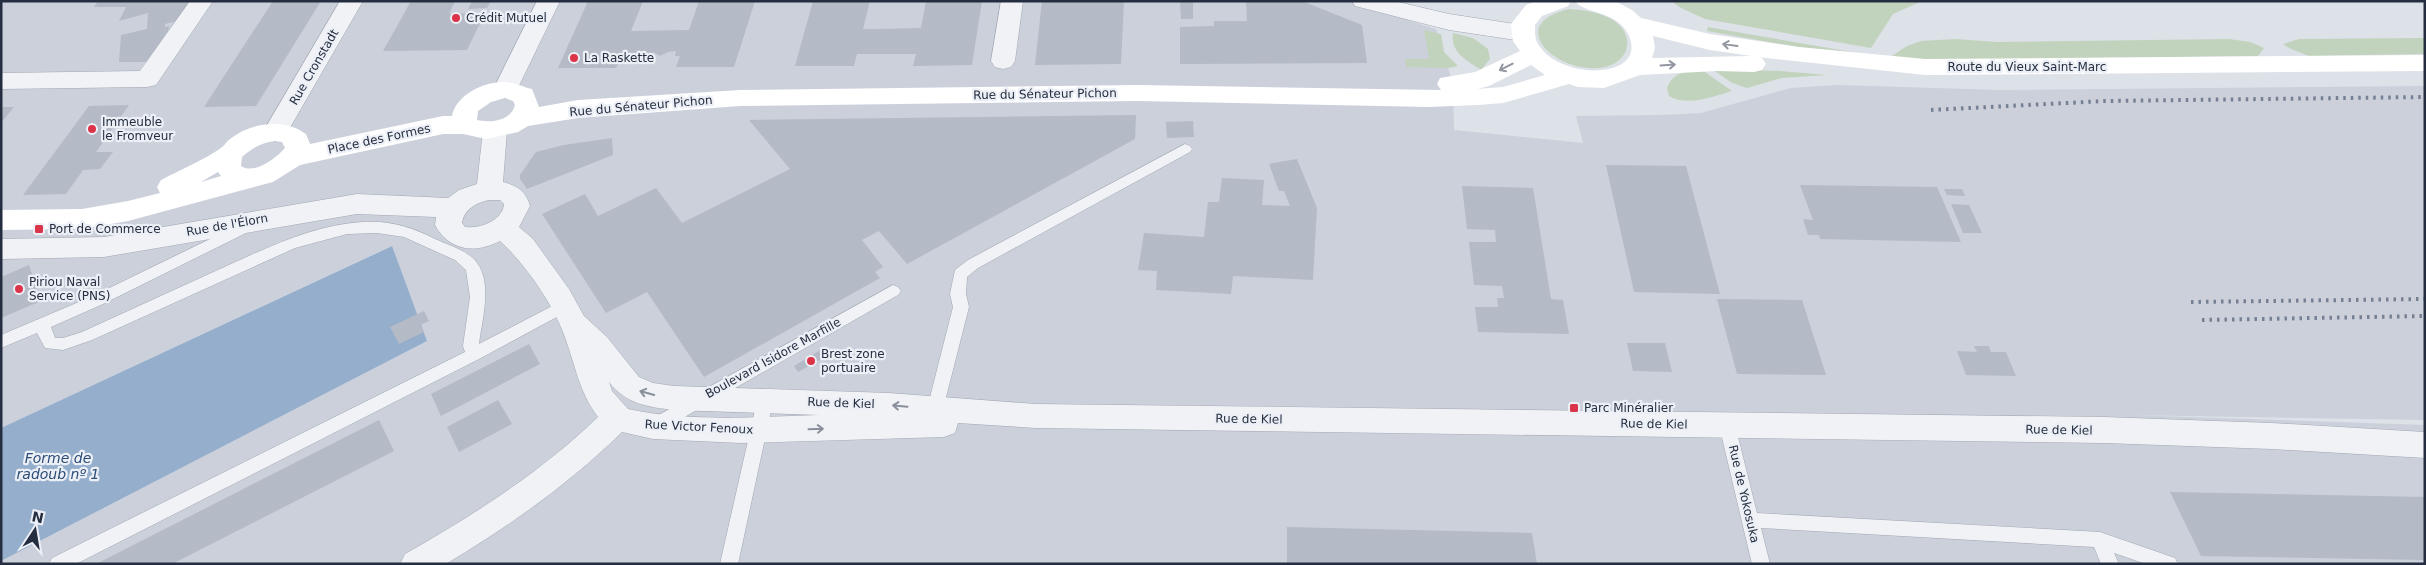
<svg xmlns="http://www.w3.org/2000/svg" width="2426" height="565" viewBox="0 0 2426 565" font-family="'DejaVu Sans',sans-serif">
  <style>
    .built { fill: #cbd0db }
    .green { fill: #c2d3bd }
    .water { fill: #94aecc }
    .building { fill: #b4bac6 }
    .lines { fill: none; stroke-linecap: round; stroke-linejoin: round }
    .service-casing { stroke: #a2a8b2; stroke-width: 1 }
    .minor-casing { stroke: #a2a8b2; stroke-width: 1 }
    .service { fill: #f0f2f6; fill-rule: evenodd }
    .minor { fill: #f0f2f6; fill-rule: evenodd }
    .secondary { fill: #fff; fill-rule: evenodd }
    .rail { stroke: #758093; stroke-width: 4; stroke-dasharray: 2.5 5; stroke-linecap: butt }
    .oneway { stroke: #9296a0 }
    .oneway2 { stroke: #8a909b }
    .poi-dot { fill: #db3449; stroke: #ecf0f6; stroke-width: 2 }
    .labels { text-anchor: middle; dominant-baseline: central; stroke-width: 4.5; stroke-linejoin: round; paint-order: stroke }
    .poi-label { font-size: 12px; fill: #252e40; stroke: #ecf0f6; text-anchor: start }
    .street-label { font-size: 12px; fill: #252e40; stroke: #ecf0f6 }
    .water-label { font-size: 14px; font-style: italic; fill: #2b4b78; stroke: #ecf0f6 }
  </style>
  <rect width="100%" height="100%" fill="#dde1e8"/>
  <!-- built -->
  <path class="built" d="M1 1H1346L1436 29 1453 84 1454 130 1583 143 1576 116 1662 115 1701 113 1791 88 1836 85 2000 90 2425 86V420L2130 415 2425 425V564H1V561L427 341 391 246 1 428Z"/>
  <!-- green -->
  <path class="green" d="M1671 1H1922L1893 14 1871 48 1705 19 1681 8Z
    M1569 9C1585 10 1599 12 1613 20 1635 34 1631 61 1605 67 1560 77 1501 25 1569 9Z
    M1708 27 1869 55 1809 49 1707 31Z
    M1424 30 1441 34 1444 52 1458 66 1448 68 1406 67 1405 59H1429Z
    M1453 33 1473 38 1488 49 1490 59 1481 70C1467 60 1450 53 1453 33Z
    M2425 38V54L2309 56 2291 49 2283 44 2299 39Z
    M1955 39 1997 42 2229 39 2250 42 2264 48 2258 56 1902 60 1892 56 1907 46 1921 41Z
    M1712 69 1780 71 1827 75 1782 78 1747 88 1732 83Z
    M1702 70 1732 91C1715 96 1687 107 1669 96L1667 88C1673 72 1687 71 1702 70Z"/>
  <!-- water -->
  <path class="water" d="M392 246 427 341 1 561V428Z"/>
  <!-- building -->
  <path class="building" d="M98 1H192L177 21 165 24V27L169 26 168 32 166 33 148 62H119L121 35 147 29 148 13 119 21 126 7H94Z
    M273 1H321L256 106 204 107Z
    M411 1H455L449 14 485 13 467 50 383 51Z
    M472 1H491L487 8 468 9Z
    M588 1H643L631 31 689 30 699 1H755L734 67H676L680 56H675L676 51 668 52 660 56 653 52 651 56H621L616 68H558Z
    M813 1H870L863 29H877L921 28 926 1H982L972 65 913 66 916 54H857L854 66H795Z
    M1042 1H1124L1121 64 1035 65Z
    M1246 1H1302L1362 25 1367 63 1180 64V27L1214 26V21H1247Z
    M1180 2H1193V19H1181Z
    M129 105 96 152H113L100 169 83 170 66 194 23 195 89 106Z
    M1 107H14L1 123Z
    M1136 115 1135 139 907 264 879 231 862 240 883 267 875 272 880 278 704 377 647 292 606 313 542 214 585 194 598 216 656 188 682 223 790 169 749 120Z
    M1193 121 1194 137 1167 138 1166 122Z
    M612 138 613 155 527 189 520 179V175L536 152 564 145Z
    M1297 159 1317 208 1313 280 1233 276 1231 294 1156 290 1157 271 1138 270 1144 233 1204 237 1208 202H1219L1222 178 1264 180 1262 205 1290 206 1284 191H1279L1269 164Z
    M1606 165 1686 166 1720 294 1634 292Z
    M1800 185 1937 187 1961 242 1820 239 1819 235H1808L1803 219 1813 220Z
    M1462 186 1533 188 1551 299 1563 300 1569 334 1478 332 1475 307H1498L1497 298H1504L1502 286 1474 285 1469 242H1496L1495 230 1467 229Z
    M1944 189H1962L1965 196 1947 195Z
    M1951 204 1969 205 1982 233H1963Z
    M29 265 41 301 1 318V277Z
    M1717 299 1802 300 1826 375 1737 374Z
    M424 311 429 321 420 325 424 332 399 344 390 327Z
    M1627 343H1665L1672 372 1633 371Z
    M529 344 540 364 441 416 431 394Z
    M1974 346H1989L1991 352H2006L2016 376 1966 375 1957 351 1977 352Z
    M822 349 827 356 798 372 794 366Z
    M498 400 512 424 459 452 447 427Z
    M379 420 394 451 172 564H96Z
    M2170 492 2425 497V560L2201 556Z
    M1287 527 1532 533 1537 564H1287Z"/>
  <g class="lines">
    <defs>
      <path id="service" d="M1185 144 1190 146 1192 149 1190 152 978 268 967 277 966 294 969 307 943 409 941 414 935 416 929 414 927 409 953 307 950 294 955 270 968 260Z
        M245 222 250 223 252 227 250 231 103 304 51 327 55 338H63L82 332C128 311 174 290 220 269 265 249 312 225 362 222 389 220 412 227 435 239 446 244 459 248 469 255 496 274 482 318 479 344L558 303 563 301 568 303 571 307 568 311 479 359 76 564H49L52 558 465 352 463 346 470 297 466 270 455 260 404 237 377 233 347 234 295 248 92 340 63 350 45 348 37 333 1 348V335L93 296Z
        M893 285 898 287 901 291 898 295 660 431 654 433 648 431 646 426 648 421Z
        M765 394 771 396 773 401 738 564H720L757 401 759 396Z
        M1727 418 1733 420 1735 425 1757 513 2100 532 2175 558 2178 564H2146L2114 553 2119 564H2101L2094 547 1761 528 1770 564H1752L1719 425 1721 420Z"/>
      <path id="minor" d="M190 1H213L156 85 147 87 1 89V73L140 71Z
        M340 1H363L284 138 275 141 266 138 263 132Z
        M537 1H560L514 96 505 98 496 96 493 90Z
        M1001 1H1023L1015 61 1011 67 1003 69 995 67 991 61Z
        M1352 1H1394L1449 14 1522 25 1530 28 1534 33 1530 38 1522 41 1449 30 1355 6Z
        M495 122 504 125 507 131 503 182C517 186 526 191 530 206L519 227 533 239 569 289 584 316 607 337 639 377 653 383 674 386 889 393 1036 404 2104 417 2272 423 2425 432V458L2272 449 2104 443 1036 428 958 423 955 433 944 437 741 443 653 439 622 432C571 482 515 522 454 559L446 564H400L405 554C474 515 541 472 598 417 577 390 574 356 560 325 548 297 523 262 500 241 475 254 449 251 435 225L436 217 357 214 104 257 1 259V239L104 237 357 194 448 198 459 190 477 184 483 131 486 125ZM489 200H500L504 204C503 221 479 229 465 227L462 223C464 209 476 203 489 200ZM609 382C626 404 648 407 674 410L819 415C759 417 687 422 628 409L612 391Z"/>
    </defs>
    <!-- service casing -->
    <use href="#service" class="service-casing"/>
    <!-- minor casing -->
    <use href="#minor" class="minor-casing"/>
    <!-- service -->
    <use href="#service" class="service"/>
    <!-- minor -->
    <use href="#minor" class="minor"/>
    <!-- secondary -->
    <path class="secondary" d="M1536 1H1571L1568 6 1542 16 1535 25C1535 30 1535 36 1536 40 1554 82 1651 81 1628 34 1616 10 1583 14 1575 1H1615L1632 10 1641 18 1710 34 1799 47 1925 59 2425 55V71L1925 75 1757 57 1762 58 1766 64 1762 70 1754 72 1717 71 1640 75 1604 88 1578 87 1569 84 1503 103 1478 105 1429 107 1138 101 740 106 578 118 528 126 518 132 486 139 463 134H443L300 165 273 182 128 221 82 229 1 230V210L82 209 128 201 160 193 157 187 161 180C176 172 210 157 222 147 225 145 227 141 230 139 251 122 285 118 306 134L310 144 443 116H452C456 95 484 81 505 82 513 82 523 87 532 89L539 107 578 100 740 90 1138 85 1441 90 1437 84 1440 78 1475 72 1520 51 1513 41 1511 24 1526 5ZM1653 36 1710 50 1751 56 1652 58 1655 48ZM1531 65 1545 75 1503 87 1477 89 1489 86ZM505 98 513 101 515 105C511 121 491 123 477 120L478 111 491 102ZM275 141 282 142 285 148C276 158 255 175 241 166L242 157C252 148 261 143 275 141ZM218 172 221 176 201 182Z"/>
    <!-- rail -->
    <path class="rail" d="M1931 110 2105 101 2425 97
      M2191 302 2425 299
      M2202 320 2425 316"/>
  </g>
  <!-- one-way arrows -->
  <defs><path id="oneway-shaft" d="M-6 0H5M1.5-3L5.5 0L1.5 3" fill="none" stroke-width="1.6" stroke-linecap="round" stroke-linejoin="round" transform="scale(1.25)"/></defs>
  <g class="oneway">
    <use href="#oneway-shaft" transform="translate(1730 45) rotate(-172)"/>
    <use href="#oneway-shaft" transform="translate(1668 65) rotate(-4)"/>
    <use href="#oneway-shaft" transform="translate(1506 67) rotate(153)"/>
  </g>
  <g class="oneway2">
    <use href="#oneway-shaft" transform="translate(647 393) rotate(-164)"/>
    <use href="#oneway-shaft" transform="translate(900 406) rotate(-175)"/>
    <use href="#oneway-shaft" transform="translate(816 429) rotate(-2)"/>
  </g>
  <!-- markers -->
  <g class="poi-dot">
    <circle cx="456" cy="18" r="5"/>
    <circle cx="574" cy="58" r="5"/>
    <circle cx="92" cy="129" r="5"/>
    <rect x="34" y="224" width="10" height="10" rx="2.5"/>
    <circle cx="19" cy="289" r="5"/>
    <circle cx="811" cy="361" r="5"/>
    <rect x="1569" y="403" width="10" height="10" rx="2.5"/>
  </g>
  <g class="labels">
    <!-- poi labels -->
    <g class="poi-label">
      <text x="466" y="18">Crédit Mutuel</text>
      <text x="584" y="58">La Raskette</text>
      <text x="102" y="122">Immeuble<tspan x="102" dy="14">le Fromveur</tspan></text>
      <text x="49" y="229">Port de Commerce</text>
      <text x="29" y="282">Piriou Naval<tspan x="29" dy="14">Service (PNS)</tspan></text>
      <text x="821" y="354">Brest zone<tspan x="821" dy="14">portuaire</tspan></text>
      <text x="1584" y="408">Parc Minéralier</text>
    </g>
    <!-- street labels -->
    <g class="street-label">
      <text transform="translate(314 67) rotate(-60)">Rue Cronstadt</text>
      <text x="2027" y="67">Route du Vieux Saint-Marc</text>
      <text transform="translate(1045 94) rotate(-1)">Rue du Sénateur Pichon</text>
      <text transform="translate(641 106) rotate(-5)">Rue du Sénateur Pichon</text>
      <text transform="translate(379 139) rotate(-12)">Place des Formes</text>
      <text transform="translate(227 225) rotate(-10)">Rue de l'Élorn</text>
      <text transform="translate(773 358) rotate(-29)">Boulevard Isidore Marfille</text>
      <text transform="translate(841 403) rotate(2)">Rue de Kiel</text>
      <text transform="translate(1249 419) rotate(1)">Rue de Kiel</text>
      <text transform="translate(1654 424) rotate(1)">Rue de Kiel</text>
      <text transform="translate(699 427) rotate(3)">Rue Victor Fenoux</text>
      <text transform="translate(2059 430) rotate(1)">Rue de Kiel</text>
      <text transform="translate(1744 494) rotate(77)">Rue de Yokosuka</text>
    </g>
    <!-- water labels -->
    <g class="water-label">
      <text x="58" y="458">Forme de<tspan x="58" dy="16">radoub nº 1</tspan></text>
    </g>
  </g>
  <!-- border -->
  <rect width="2426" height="565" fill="none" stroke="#252e40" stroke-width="5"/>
  <!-- north arrow -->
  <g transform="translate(35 530) rotate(12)" stroke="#ecf0f6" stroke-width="4" paint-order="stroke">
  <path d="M0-4L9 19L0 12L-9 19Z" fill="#252e40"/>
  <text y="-8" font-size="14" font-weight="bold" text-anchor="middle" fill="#252e40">N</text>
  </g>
</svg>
